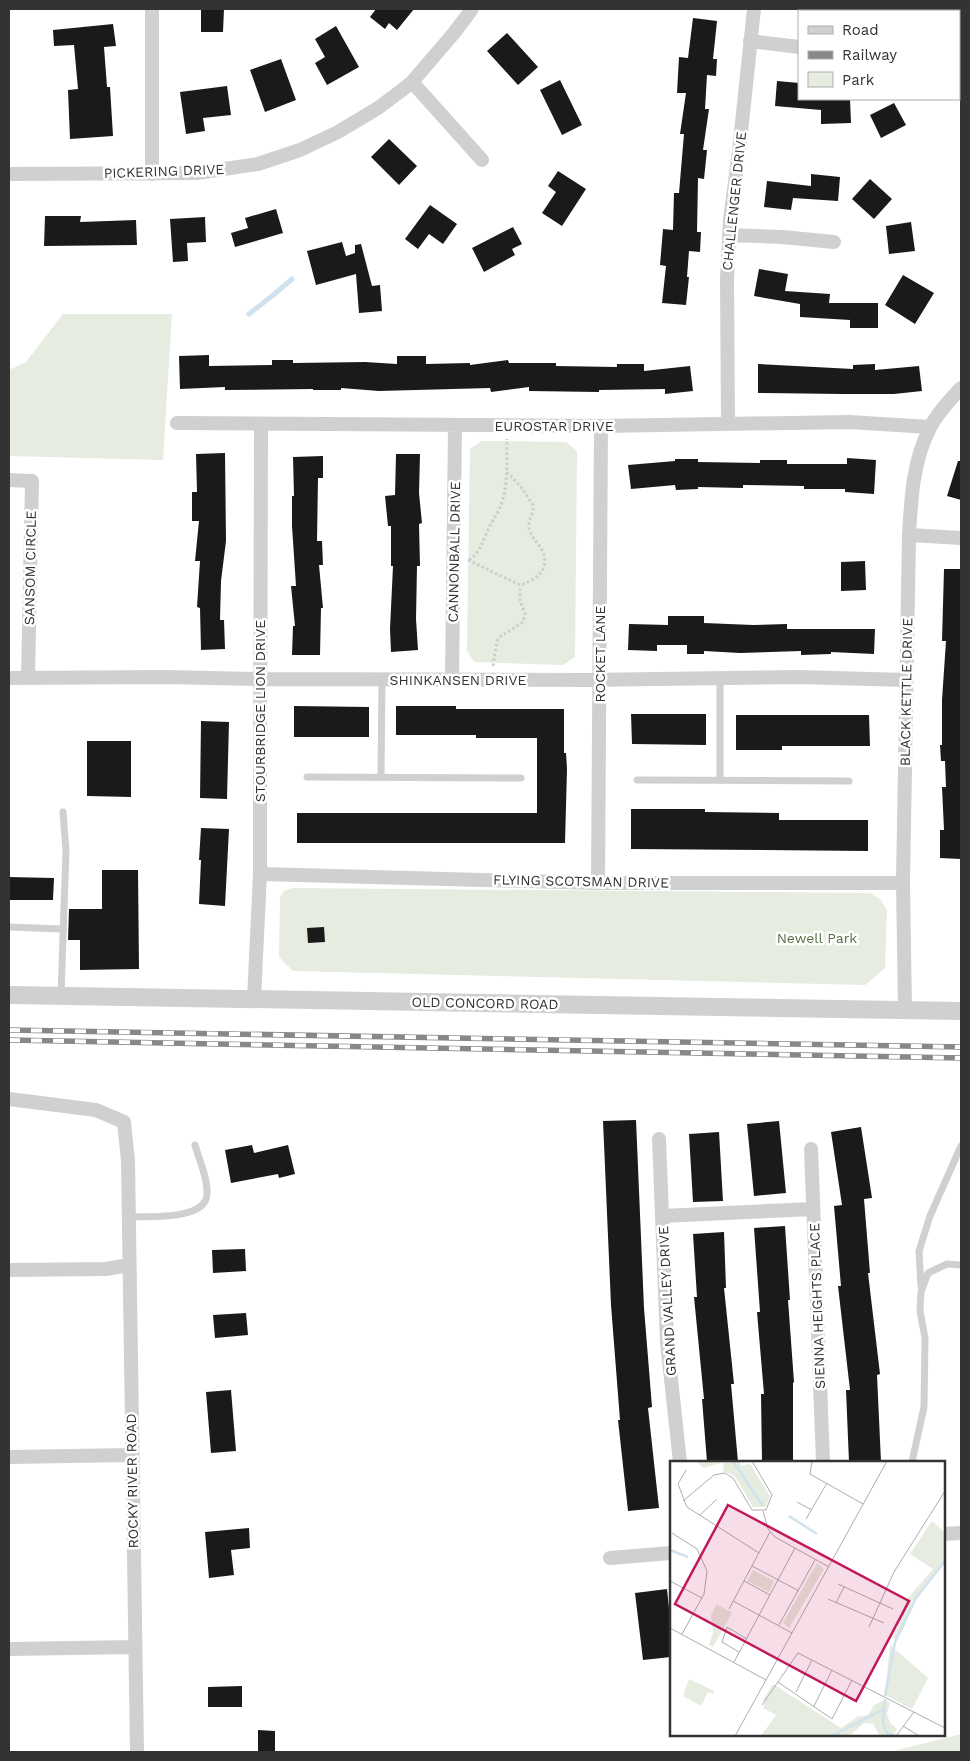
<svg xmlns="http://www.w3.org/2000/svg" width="970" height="1761" viewBox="0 0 970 1761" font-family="'Work Sans',sans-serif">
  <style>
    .green { fill: #e6ecdf }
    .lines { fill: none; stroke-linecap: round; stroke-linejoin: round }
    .stream { stroke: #cfe2ee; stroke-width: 5 }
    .building { fill: #1a1a1a }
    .path { stroke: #cdcdcd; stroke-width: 3; stroke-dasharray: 2.5 2.5; stroke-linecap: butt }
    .service { stroke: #d0d0d0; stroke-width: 7 }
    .minor { stroke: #d0d0d0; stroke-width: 14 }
    .tertiary { stroke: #d0d0d0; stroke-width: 18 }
    .rail-casing { stroke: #888; stroke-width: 5.5 }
    .rail { stroke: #fff; stroke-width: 4; stroke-dasharray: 11; stroke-linecap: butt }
    .labels { text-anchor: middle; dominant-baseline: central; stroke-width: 5; stroke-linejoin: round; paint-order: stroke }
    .street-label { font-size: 14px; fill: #333; stroke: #fff }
    .park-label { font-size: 14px; fill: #56703f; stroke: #fff }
    .inset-river { fill: none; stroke: #cfe2ee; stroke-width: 2.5 }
    .inset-road { fill: none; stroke: #adadad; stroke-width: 1 }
    .view { fill: #c2185b; fill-opacity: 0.15; stroke: #c2185b; stroke-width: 2.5 }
    .inset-edge { fill: none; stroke: #333; stroke-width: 2.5 }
  </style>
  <rect width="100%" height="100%" fill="#fff"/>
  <!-- green -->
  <path class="green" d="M63 314H172L163 460 9 456V370L26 362Z
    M482 441 566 442 577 451 575 657 563 665 474 662 467 650 470 449Z
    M293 888 870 893 880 899 887 910 885 968 865 985 293 971 279 957 280 898 284 891Z
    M961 1734V1752H890Z"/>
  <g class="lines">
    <!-- stream -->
    <path class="stream" d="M249 314 272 296 292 279"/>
  </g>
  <!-- building -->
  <path class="building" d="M201 9H224L223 32H201Z
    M376 9H414L397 30 389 23 385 29 370 17Z
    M693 18 717 21 713 59H717L716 76 707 75 705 109H709L703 150H707L704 179 698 178 697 232H701L700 252 689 251 687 277H689L686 305 662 303 666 266 660 265 663 229 673 230 674 193H679L684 134H680L686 93H677L679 57 688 58Z
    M113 24 116 46 104 47 107 87H110L113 136 70 139 68 90 78 89 74 45 54 46 53 30Z
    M336 26 359 67 327 85 315 63 325 57 315 39Z
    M507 33 538 67 518 85 487 51Z
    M281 59 296 100 265 112 250 70Z
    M560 80 582 125 562 135 540 90Z
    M777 81 799 83V99H850L851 123 821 124V110L775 106Z
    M227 86 231 115 203 118 205 131 186 134 180 92Z
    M894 103 906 125 881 138 870 115Z
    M389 139 417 166 399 185 371 157Z
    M558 171 586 189 562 226 542 213 556 192 548 186Z
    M811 174 840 177 838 201 793 198 791 210 764 207 767 181 811 186Z
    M870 179 892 199 874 219 852 199Z
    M430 205 457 224 443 244 429 234 418 249 405 239Z
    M276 209 283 233 235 247 231 233 248 228 245 218Z
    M45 216H81L80 222 136 220 137 245 44 246Z
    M205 217 206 242 187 243 188 261 173 262 170 219Z
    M911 222 915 251 889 254 886 226Z
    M513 227 522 244 512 249 515 255 484 272 472 248Z
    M342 242 346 256 355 253V245L361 244 372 286 380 285 382 311 359 313 356 274 316 285 307 251Z
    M759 269 788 274 785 291 830 294 829 303H878V328H850V320L800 317V304L754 296Z
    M903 275 934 293 915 324 885 305Z
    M209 355V366L272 365V360H293V363L365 362 397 364V356H426V364L470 363V365L508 360 509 363H556V366L617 367V364H644V371L690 366 693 391 665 394V389L599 390V392L529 391V387L491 392 490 388 379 391 341 388V390H313V389L225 390V387L180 389 179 356Z
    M758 364 853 369V365L875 364V370L919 366 922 391 894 394H843L758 393Z
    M225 453 226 541 221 581 220 620H224L225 649 201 650 200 608 197 607 200 561H195L199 521H192V492H197L196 454Z
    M396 454H420L419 493 422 523 419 524 420 566H417L416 619 418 650 391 652 390 629 393 566H391V526H388L385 496 395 495Z
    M323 456V478H318L317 541H322L323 565H319L323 608H321L320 655H292L293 626H295L291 586H296L292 526V496H294L293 457Z
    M847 458 876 460 874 494 845 492V489H804V486L743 485V488L698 487V489L676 490 675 485 631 489 628 465 675 461V459H698V462L760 463V460H787V464H847Z
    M958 461H961V500L947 496Z
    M865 561 866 590 841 591V562Z
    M944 569H961V859L940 858V830H944L942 787H946L945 761H941L940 745H942V700L946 641H942Z
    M668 616H704V623L753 625 787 624V629H875L874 654 831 652V654L801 655V651L740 653 704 651V654H687V645H657V651L628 650 629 624 668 625Z
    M294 706 369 707V737H294Z
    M396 706H456V709H564V753H566L567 769 565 843H297V813H537V738H476V735H396Z
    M631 714H706V745L632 744Z
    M736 715H869L870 746H782V750H736Z
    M201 721 229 722 227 799 200 798Z
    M87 741H131V797L87 796Z
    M631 809H705V812L779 813V820H868V851L631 849Z
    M201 828 229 829 225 906 199 904 201 860H199Z
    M102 870H138L139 969 80 970V940H68L69 909H102Z
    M9 877 54 878 53 900H9Z
    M324 927 325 942 308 943 307 928Z
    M636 1120 644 1308 652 1407 648 1408 659 1508 628 1511 618 1420H620L611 1305 603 1121Z
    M779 1121 786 1193 754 1196 747 1124Z
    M861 1127 872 1198 864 1199 870 1273H868L880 1374 877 1375 881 1462H849L846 1390H850L838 1286H841L834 1206 842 1205 831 1132Z
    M719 1132 723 1201 693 1202 689 1134Z
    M252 1145 254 1153 288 1145 295 1174 279 1178 278 1174 231 1183 225 1150Z
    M785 1226 790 1300H788L794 1382 793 1383V1462H762L761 1394H764L757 1312H760L754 1228Z
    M724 1232 726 1288H724L734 1384H731L738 1462H707L702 1399H704L694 1297H697L693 1234Z
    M245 1249 246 1271 213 1273 212 1250Z
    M246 1313 248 1335 215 1338 213 1315Z
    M231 1390 236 1451 211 1453 206 1392Z
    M249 1528 250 1548 231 1550 234 1575 209 1578 205 1532Z
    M667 1589 671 1627V1657L643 1660 635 1593Z
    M242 1686V1707H208V1687Z
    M258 1730 275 1731V1752H258Z"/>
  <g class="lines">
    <!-- path -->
    <path class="path" d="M468 560 520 585C535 581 550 570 543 552 539 543 531 538 529 528 528 520 534 513 533 505L521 487 507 472
      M469 560C480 553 482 543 487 532 491 522 498 514 501 505 509 485 506 460 507 439
      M493 666 497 641 501 636 522 623 524 618 525 613 520 600V585"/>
    <!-- service -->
    <path class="service" d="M307 777 521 778
      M381 777 382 679
      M637 780 849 781
      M720 780V678
      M9 927 62 929
      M61 995 66 851 63 812
      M128 1217C147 1216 206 1221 207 1194 208 1178 199 1160 195 1145
      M921 1286 919 1251 930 1216 961 1146
      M912 1462 924 1407 925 1338 920 1311 921 1292 928 1273 947 1264 961 1265"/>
    <!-- minor -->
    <path class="minor" d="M750 41 799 47
      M412 82 482 160
      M9 174 197 173 258 164 300 150 338 132 378 108 402 90 412 82 454 33 472 9
      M152 174V9
      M729 235 782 237 834 242
      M177 423 601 426 849 422 930 427
      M728 423 727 279 730 220 739 151 754 9
      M9 480 32 481 28 678
      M909 535 961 538
      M9 678 165 677 261 679 586 680 798 677 907 680
      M452 679 455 426
      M260 874 598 883H903
      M598 883 601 426
      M254 999 260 874V817L261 424
      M905 1010 903 883 909 535C911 499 913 460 930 428 937 413 950 400 961 388
      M9 1099 96 1110 124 1122 128 1161 137 1752
      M659 1139 667 1342 680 1462
      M811 1149 823 1462
      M662 1216 813 1209
      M9 1270 106 1269 129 1265
      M9 1457 131 1455
      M944 1534 961 1533
      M610 1558 671 1553
      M9 1649 135 1647"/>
    <!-- tertiary -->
    <path class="tertiary" d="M9 995 961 1011"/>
    <defs>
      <path id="rail" d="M9 1030 961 1047
        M9 1040 961 1058"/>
    </defs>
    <!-- rail casing -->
    <use href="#rail" class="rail-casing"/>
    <!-- rail -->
    <use href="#rail" class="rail"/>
  </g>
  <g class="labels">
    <!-- street labels -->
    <g class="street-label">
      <text transform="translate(164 171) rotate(-2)">PICKERING DRIVE</text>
      <text transform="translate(734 201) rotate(-84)">CHALLENGER DRIVE</text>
      <text x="554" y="426">EUROSTAR DRIVE</text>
      <text transform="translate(454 552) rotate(-89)">CANNONBALL DRIVE</text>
      <text transform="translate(30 568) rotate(-89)">SANSOM CIRCLE</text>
      <text transform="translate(600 654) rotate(-90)">ROCKET LANE</text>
      <text x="458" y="680">SHINKANSEN DRIVE</text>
      <text transform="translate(906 692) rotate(-89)">BLACK KETTLE DRIVE</text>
      <text transform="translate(260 711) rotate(-90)">STOURBRIDGE LION DRIVE</text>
      <text transform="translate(581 881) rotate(1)">FLYING SCOTSMAN DRIVE</text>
      <text transform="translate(485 1003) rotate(1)">OLD CONCORD ROAD</text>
      <text transform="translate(667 1301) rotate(-93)">GRAND VALLEY DRIVE</text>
      <text transform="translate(817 1306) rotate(-92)">SIENNA HEIGHTS PLACE</text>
      <text transform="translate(132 1481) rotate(-91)">ROCKY RIVER ROAD</text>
    </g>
    <!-- park labels -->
    <g class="park-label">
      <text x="817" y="938">Newell Park</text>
    </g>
  </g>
  <!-- overview -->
  <g transform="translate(670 1461)">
    <rect width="275" height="275" fill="#fff"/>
    <path d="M25 0H70L71 5 80 3 100 35 96 46H83L65 15 53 10 54 1 34 7ZM262 60 275 72V99L242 141 235 165 226 178 221 177 229 164 236 139 263 108 240 93ZM147 102 154 108 119 167 113 162ZM83 109 104 120 99 131 77 120ZM47 143 62 152 43 186 39 184 43 172 41 154ZM220 184 258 217 242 248 215 234ZM19 218 44 230 43 233 38 231 31 245 13 235ZM103 223 171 267 187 256 198 254 204 244 214 239 220 242 217 253 220 262 227 268 224 275H210L203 263 194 262 179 275H91L106 254 93 247 95 241 93 239Z" fill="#e6ecdf"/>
    <path class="inset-river" d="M63 0 93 45M119 55 147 73M0 89 18 96M215 235 225 181 246 137 275 100M215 238 213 262 217 272 223 274M162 275 214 248"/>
    <path class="inset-road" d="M142 0 140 13 193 43M16 9 8 23 17 46 89 92M13 40 44 14 55 12 63 17 82 49H96L102 34 82 0M127 41 142 49M93 50 98 68 105 76 159 106M30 54 47 38M136 58 157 22M2 72 27 88 37 110 34 133 12 173M82 105 129 130M0 120 32 137M74 120 100 134M168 123 223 148M158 138 214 162M63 140 122 172M166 142 174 126M59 148 100 71M109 164 145 99M199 166 224 111 275 30M0 167 96 219M69 191 52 181 57 166 77 178M64 201 125 87M108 221 162 258 182 219M126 231 142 199M92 244 128 192 275 267M144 245 162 209M233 265 249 275M65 275 217 0M226 275 244 251"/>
    <path class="view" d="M58 44 239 140 186 240 5 143Z"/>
    <rect width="275" height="275" class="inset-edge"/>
  </g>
  <!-- border -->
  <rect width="970" height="1761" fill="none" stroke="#333333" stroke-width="20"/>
  <!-- legend -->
  <rect x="798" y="10" width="162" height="90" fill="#ffffff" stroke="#adadad"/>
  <rect x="808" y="26" width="25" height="8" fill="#d0d0d0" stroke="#adadad"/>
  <text x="842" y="35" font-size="15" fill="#333333">Road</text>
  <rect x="808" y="51" width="25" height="8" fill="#888888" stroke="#adadad"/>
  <text x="842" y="60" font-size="15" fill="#333333">Railway</text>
  <rect x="808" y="72" width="25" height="15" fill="#e6ecdf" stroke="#adadad"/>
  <text x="842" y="85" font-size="15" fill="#333333">Park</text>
</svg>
